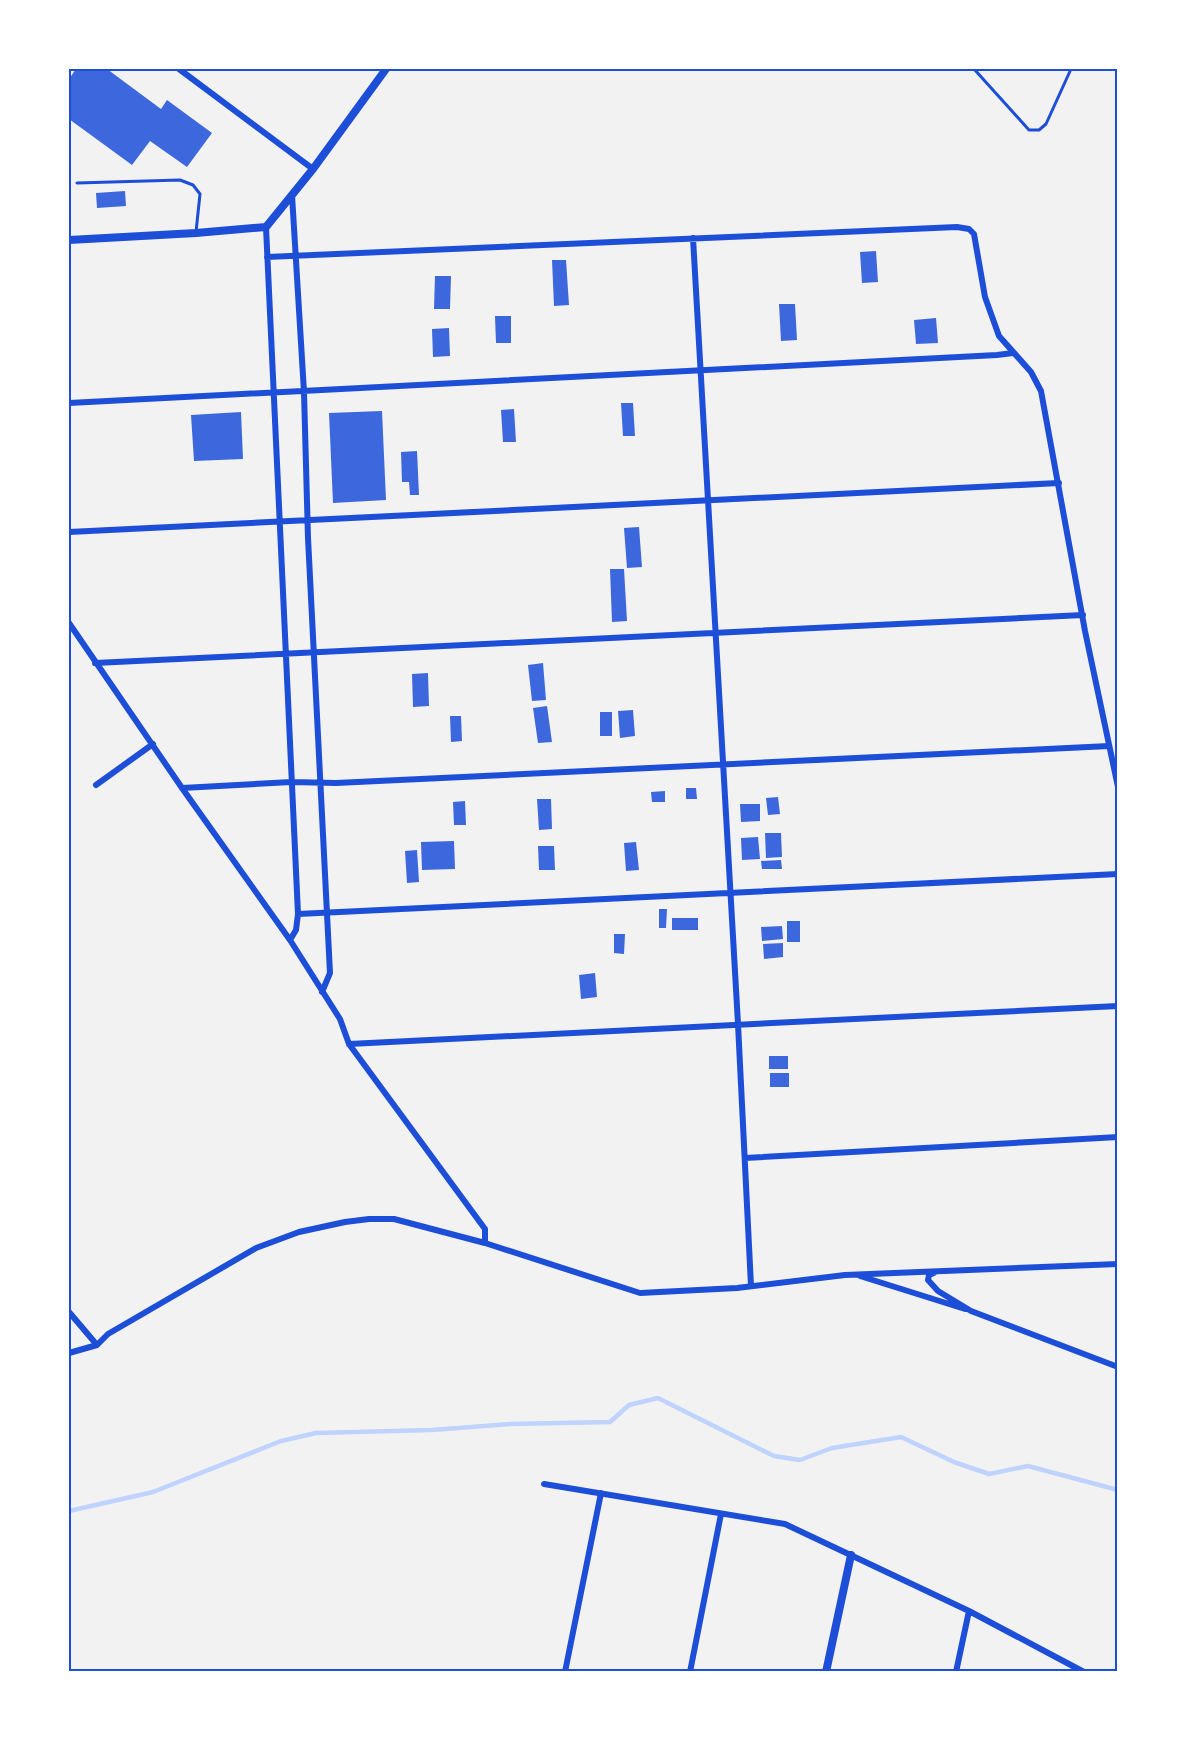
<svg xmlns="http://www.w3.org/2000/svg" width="1187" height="1741" viewBox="0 0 1187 1741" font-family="'Open Sans',sans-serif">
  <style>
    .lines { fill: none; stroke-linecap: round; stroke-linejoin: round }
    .stream { stroke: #bfd3fe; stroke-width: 4.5 }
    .building { fill: #3d67dc }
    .service { stroke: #1d4ed8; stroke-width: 3 }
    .minor { stroke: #1d4ed8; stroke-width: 6 }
    .tertiary { stroke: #1d4ed8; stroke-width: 8 }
    .neatline { fill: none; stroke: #1d4ed8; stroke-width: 2 }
  </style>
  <rect width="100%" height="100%" fill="#f2f2f2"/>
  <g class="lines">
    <!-- stream -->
    <path class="stream" d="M69 1511 153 1492 281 1441 316 1433 432 1430 510 1424 610 1422 629 1405 658 1398 774 1456 800 1460 832 1448 901 1437 954 1462 989 1474 1028 1466 1118 1490"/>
  </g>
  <!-- building -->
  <path class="building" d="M76 69H107L161 109 167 100 212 133 187 167 150 141 132 165 69 119V79Z
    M125 191 126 206 97 208 96 193Z
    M876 251 878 282 862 283 860 252Z
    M552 260H566L569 305 554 306Z
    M435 276H451L450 309H434Z
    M779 304H795L797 340 781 341Z
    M495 316H511V343H496Z
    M936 318 938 343 916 344 914 320Z
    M449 328 450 356 433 357 432 329Z
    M621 403H633L635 436H623Z
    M514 409 516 442H503L501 410Z
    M382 411 386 500 333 503 329 413Z
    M241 412 243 459 194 461 191 415Z
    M417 451 419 495H410L409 482H402L401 452Z
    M639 527 642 567 627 568 624 528Z
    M610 569H624L627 621 612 622Z
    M543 663 546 700 532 701 528 665Z
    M428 673 429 706 413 707 412 674Z
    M547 706 552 742 538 743 533 708Z
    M633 710 635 736 620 738 618 711Z
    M600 712H612V736H600Z
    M450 716H461L462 741 451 742Z
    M686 788H696L697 799H686Z
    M665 791V802H652L651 792Z
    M778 797 780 814 768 815 766 798Z
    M537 799H551L552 829 539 830Z
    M465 801 466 825H454L453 802Z
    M740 804H760V821L741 822Z
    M765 833H781L782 857 766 858Z
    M758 837 760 859 742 860 741 838Z
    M454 841 455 869 422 870 421 842Z
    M636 842 639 870 626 871 624 843Z
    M538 846H554L555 870H539Z
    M417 850 419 882 407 883 405 851Z
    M781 860 782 869H762L761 861Z
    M659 909H667L666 928H659Z
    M672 918H698V930H672Z
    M787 921H800V942H787Z
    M782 926 783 939 762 941 761 927Z
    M614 934H625L624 954 614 953Z
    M783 943V957L764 959 763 944Z
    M595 973 597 997 581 999 579 975Z
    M769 1056H788V1069H769Z
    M770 1073H789V1087H770Z"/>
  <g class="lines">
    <!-- service -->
    <path class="service" d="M974 69 1029 130H1039L1046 124 1071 69
      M77 183 180 180 193 185 200 194 196 232"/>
    <!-- minor -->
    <path class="minor" d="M179 69 313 169
      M292 195 304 392 308 538 330 973 322 992
      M266 227 298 914 296 930 290 940
      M693 238 738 1024 751 1286
      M267 257 957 227 969 229 974 234 985 297 999 336 1031 372 1041 391 1085 631 1118 787
      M69 403 997 355 1013 353
      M69 532 1059 483
      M69 623 182 788 290 940 340 1019 349 1044 485 1229V1243
      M95 663 1083 615
      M96 785 153 744
      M182 788 291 782 336 783 1109 746
      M298 914 1118 874
      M349 1044 1118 1006
      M745 1158 1118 1137
      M934 1273 929 1275 928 1280 938 1291 971 1311 1118 1367
      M860 1276 965 1309
      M69 1312 97 1345
      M69 1353 97 1345 108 1334 256 1248 299 1232 345 1222 369 1219H394L485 1243 640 1293 737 1288 845 1275 1118 1264
      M544 1484 785 1524 969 1611 1084 1672
      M565 1672 601 1493
      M690 1672 721 1514
      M956 1672 969 1611"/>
    <!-- tertiary -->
    <path class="tertiary" d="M69 240 196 233 266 227 313 169 386 69
      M826 1672 851 1555"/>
  </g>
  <!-- border -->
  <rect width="1187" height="1741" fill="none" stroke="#ffffff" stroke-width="141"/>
  <rect x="70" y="70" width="1046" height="1600" class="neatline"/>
</svg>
